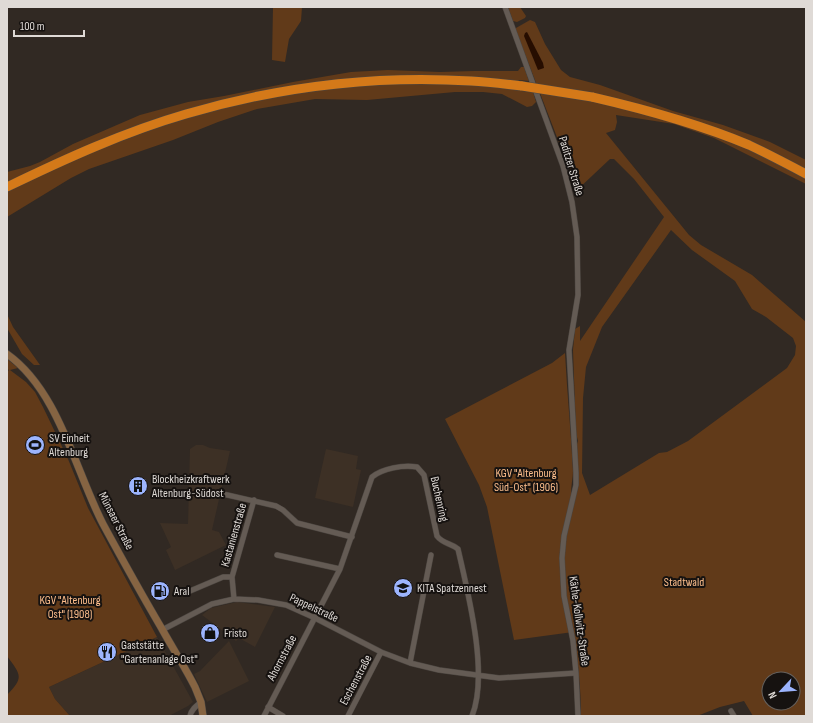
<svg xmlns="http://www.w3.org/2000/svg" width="813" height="723" viewBox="0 0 813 723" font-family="'Sofia Sans Condensed',sans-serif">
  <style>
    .built { fill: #3d3025 }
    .green { fill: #613a19; fill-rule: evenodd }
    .water { fill: #260d00 }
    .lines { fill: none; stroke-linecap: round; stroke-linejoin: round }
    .street-casing { stroke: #4c4641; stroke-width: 6 }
    .secondary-casing { stroke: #4c4641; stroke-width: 8 }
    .highway-casing { stroke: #4c4641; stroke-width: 10 }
    .street { stroke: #645b54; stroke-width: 5 }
    .secondary { stroke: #866442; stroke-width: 7 }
    .highway { stroke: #d47919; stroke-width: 9 }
    .highway-bridge-casing { stroke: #4c4641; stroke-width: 10; stroke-linecap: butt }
    .highway-bridge { stroke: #d47919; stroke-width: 9 }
    .labels { text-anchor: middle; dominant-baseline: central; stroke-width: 4; stroke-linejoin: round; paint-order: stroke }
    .street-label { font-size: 12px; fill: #dfdad6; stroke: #161210 }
    .poi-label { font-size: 12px; fill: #dfdad6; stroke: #161210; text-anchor: start }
    .park-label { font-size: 12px; fill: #fdbe8c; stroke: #161210 }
  </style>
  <rect width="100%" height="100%" fill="#312923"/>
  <!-- built -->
  <path class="built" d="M196 445H203L210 448 230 451 212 530 219 532 226 545 175 570 166 550 171 547 160 523 188 524 190 449Z
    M326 449 358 456 356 469 361 470 353 507 315 498Z
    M237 602 275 607 255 647 239 638 236 641 202 615 211 608Z
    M157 637 193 702 188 706 169 716H70L55 699 49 687Z
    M229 641 249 681 207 702 194 674 200 671Z"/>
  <!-- green -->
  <path class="green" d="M273 7H302L301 21 289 39 285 62 272 60Z
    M508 7H520L526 16 525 18 517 22 513 21Z
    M530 20 535 22 545 44 561 70 570 77 600 85 673 111 723 125 770 142 806 160V184L714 138 674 124 616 115 617 122 615 130 606 133 689 235 701 245 752 275 806 322V716H753L744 701 720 707 697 716H581C581 688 578 660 573 632L514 640 487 507 479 485 445 419 552 363 565 353C567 392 571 432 573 471 573 481 568 496 574 504L577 487V444L578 441 576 433 573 350 575 329 580 326V341L664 217 634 179 614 159H610L576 191 567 163 516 31V28ZM671 230 692 250 735 281 752 309 766 317 793 338 796 346 795 355 787 368 688 441 667 452 659 453 590 495 582 473 583 398 586 367 602 327ZM769 679H793V703H769Z
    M521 67H524L529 81 519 80 518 82 471 77 243 96 7 183V172L30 166 40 162 73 144 140 115 188 102 224 96 293 82 351 72 388 70 440 72 474 71H518Z
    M415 83 470 84 522 89V91L533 92 536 102 532 106 527 107 502 94 483 92H455L367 100 315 99 257 109 218 122 173 140 89 169 71 178 7 217V191C48 171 89 152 131 136 205 108 283 92 361 85 379 84 397 84 415 83Z
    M7 314 13 327 40 365H34L22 354 7 328Z
    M7 359 18 368 10 370 26 382 35 392 43 407 68 459 88 508 157 637 49 687 55 699 70 716H7V695C25 677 20 674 7 656V372L9 370 7 369Z"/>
  <!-- water -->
  <path class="water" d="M527 32 543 63 544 68 538 70 524 36 525 33Z"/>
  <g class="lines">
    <defs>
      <path id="street" d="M505 7 563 166 572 202 577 237 578 295 569 350 576 473V485L564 536 562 558 564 596 573 641 576 673 578 716
        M223 494 276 506 283 510 297 523 352 537
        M277 555 340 569
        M190 591 223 577H232
        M234 599 232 577 254 500
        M162 630 212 604 234 599 258 600 286 605 315 618 381 652 410 663 439 670 499 678 576 673
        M410 663 431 555
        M268 707 283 716
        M731 711 734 716
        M190 716C191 710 196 706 201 702
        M264 716 340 569 372 477C383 468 403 465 417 467L424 475 437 536C443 544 451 543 458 549 468 593 489 674 472 716
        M348 716 381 652"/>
      <path id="secondary" d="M7 354C59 391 75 470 103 524 122 559 142 595 162 629 173 649 185 667 195 687L201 702 203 716"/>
      <path id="highway" d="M592 97C644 109 699 124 749 145 768 154 787 164 806 174
        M7 187C65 159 124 132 186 114 278 87 375 75 471 81 488 82 505 84 522 86"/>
    </defs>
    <!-- street casing -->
    <use href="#street" class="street-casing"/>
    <!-- secondary casing -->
    <use href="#secondary" class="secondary-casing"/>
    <!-- highway casing -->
    <use href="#highway" class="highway-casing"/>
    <!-- street -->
    <use href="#street" class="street"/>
    <!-- secondary -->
    <use href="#secondary" class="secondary"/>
    <!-- highway -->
    <use href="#highway" class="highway"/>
    <defs>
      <path id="highway-bridge" d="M522 86 592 97"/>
    </defs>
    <!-- highway-bridge casing -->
    <use href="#highway-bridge" class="highway-bridge-casing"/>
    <!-- highway-bridge -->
    <use href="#highway-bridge" class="highway-bridge"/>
  </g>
  <!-- icons -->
  <defs>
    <symbol id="stadium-disc" viewBox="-11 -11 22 22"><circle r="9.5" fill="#9cb4fd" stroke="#161210"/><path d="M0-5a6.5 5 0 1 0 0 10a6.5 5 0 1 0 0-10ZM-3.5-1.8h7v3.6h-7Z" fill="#111"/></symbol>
    <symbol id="building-disc" viewBox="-11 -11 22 22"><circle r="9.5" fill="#9cb4fd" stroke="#161210"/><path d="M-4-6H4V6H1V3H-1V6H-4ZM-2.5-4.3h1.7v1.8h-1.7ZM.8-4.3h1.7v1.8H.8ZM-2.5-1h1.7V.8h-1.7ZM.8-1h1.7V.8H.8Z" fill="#111"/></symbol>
    <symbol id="school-disc" viewBox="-11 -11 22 22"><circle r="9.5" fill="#9cb4fd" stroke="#161210"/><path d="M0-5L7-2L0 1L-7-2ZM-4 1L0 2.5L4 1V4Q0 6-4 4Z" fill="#111"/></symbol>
    <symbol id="fuel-disc" viewBox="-11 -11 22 22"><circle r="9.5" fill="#9cb4fd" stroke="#161210"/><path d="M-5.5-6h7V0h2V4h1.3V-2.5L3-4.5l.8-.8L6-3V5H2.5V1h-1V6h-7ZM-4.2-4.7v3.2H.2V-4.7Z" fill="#111"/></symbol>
    <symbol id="shop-disc" viewBox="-11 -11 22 22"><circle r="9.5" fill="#9cb4fd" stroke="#161210"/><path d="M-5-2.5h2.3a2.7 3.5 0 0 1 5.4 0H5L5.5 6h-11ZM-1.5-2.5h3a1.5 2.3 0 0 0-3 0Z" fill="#111"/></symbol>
    <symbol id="restaurant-disc" viewBox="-11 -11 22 22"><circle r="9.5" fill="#9cb4fd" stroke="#161210"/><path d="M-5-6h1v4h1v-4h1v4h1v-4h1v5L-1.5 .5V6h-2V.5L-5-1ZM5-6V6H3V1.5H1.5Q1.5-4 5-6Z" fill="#111"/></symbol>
  </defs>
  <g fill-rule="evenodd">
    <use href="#stadium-disc" x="24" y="434" width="22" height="22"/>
    <use href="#building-disc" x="127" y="475" width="22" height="22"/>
    <use href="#school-disc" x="392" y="577" width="22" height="22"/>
    <use href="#fuel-disc" x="149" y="580" width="22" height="22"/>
    <use href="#shop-disc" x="199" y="622" width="22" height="22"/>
    <use href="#restaurant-disc" x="96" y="641" width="22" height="22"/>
  </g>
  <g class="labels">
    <!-- street labels -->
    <g class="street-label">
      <text transform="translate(571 166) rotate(73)">Paditzer Straße</text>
      <text transform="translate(439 499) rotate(77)">Buchenring</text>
      <text transform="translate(116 521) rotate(63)">Münsaer Straße</text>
      <text transform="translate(234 535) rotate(-74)">Kastanienstraße</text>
      <text transform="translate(314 608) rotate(25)">Pappelstraße</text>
      <text transform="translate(579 621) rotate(82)">Käthe-Kollwitz-Straße</text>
      <text transform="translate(282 658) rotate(-62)">Ahornstraße</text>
      <text transform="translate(356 680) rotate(-62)">Eschenstraße</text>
    </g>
    <!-- poi labels -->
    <g class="poi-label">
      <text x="49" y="438">SV Einheit<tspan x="49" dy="14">Altenburg</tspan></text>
      <text x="152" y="479">Blockheizkraftwerk<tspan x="152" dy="14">Altenburg-Südost</tspan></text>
      <text x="417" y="588">KITA Spatzennest</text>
      <text x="174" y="591">Aral</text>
      <text x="224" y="633">Fristo</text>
      <text x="121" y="645">Gaststätte<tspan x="121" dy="14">"Gartenanlage Ost"</tspan></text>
    </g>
    <!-- park labels -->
    <g class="park-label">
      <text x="526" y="473">KGV "Altenburg<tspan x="526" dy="14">Süd-Ost" (1906)</tspan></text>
      <text x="684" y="582">Stadtwald</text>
      <text x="70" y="600">KGV "Altenburg<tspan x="70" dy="14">Ost" (1908)</tspan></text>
    </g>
  </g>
  <!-- border -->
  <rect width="813" height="723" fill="none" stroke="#dfdad6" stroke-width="16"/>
  <!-- north arrow -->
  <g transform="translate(781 691) rotate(244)"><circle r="19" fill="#161210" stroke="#66625f"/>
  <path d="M0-3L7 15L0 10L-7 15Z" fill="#9cb4fd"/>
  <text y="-6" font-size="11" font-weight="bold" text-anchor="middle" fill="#dfdad6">N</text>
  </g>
  <!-- scale -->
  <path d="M14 30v6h70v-6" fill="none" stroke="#dfdad6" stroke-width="2"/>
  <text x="20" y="30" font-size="12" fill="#dfdad6" stroke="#161210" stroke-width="3" paint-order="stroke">100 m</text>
</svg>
